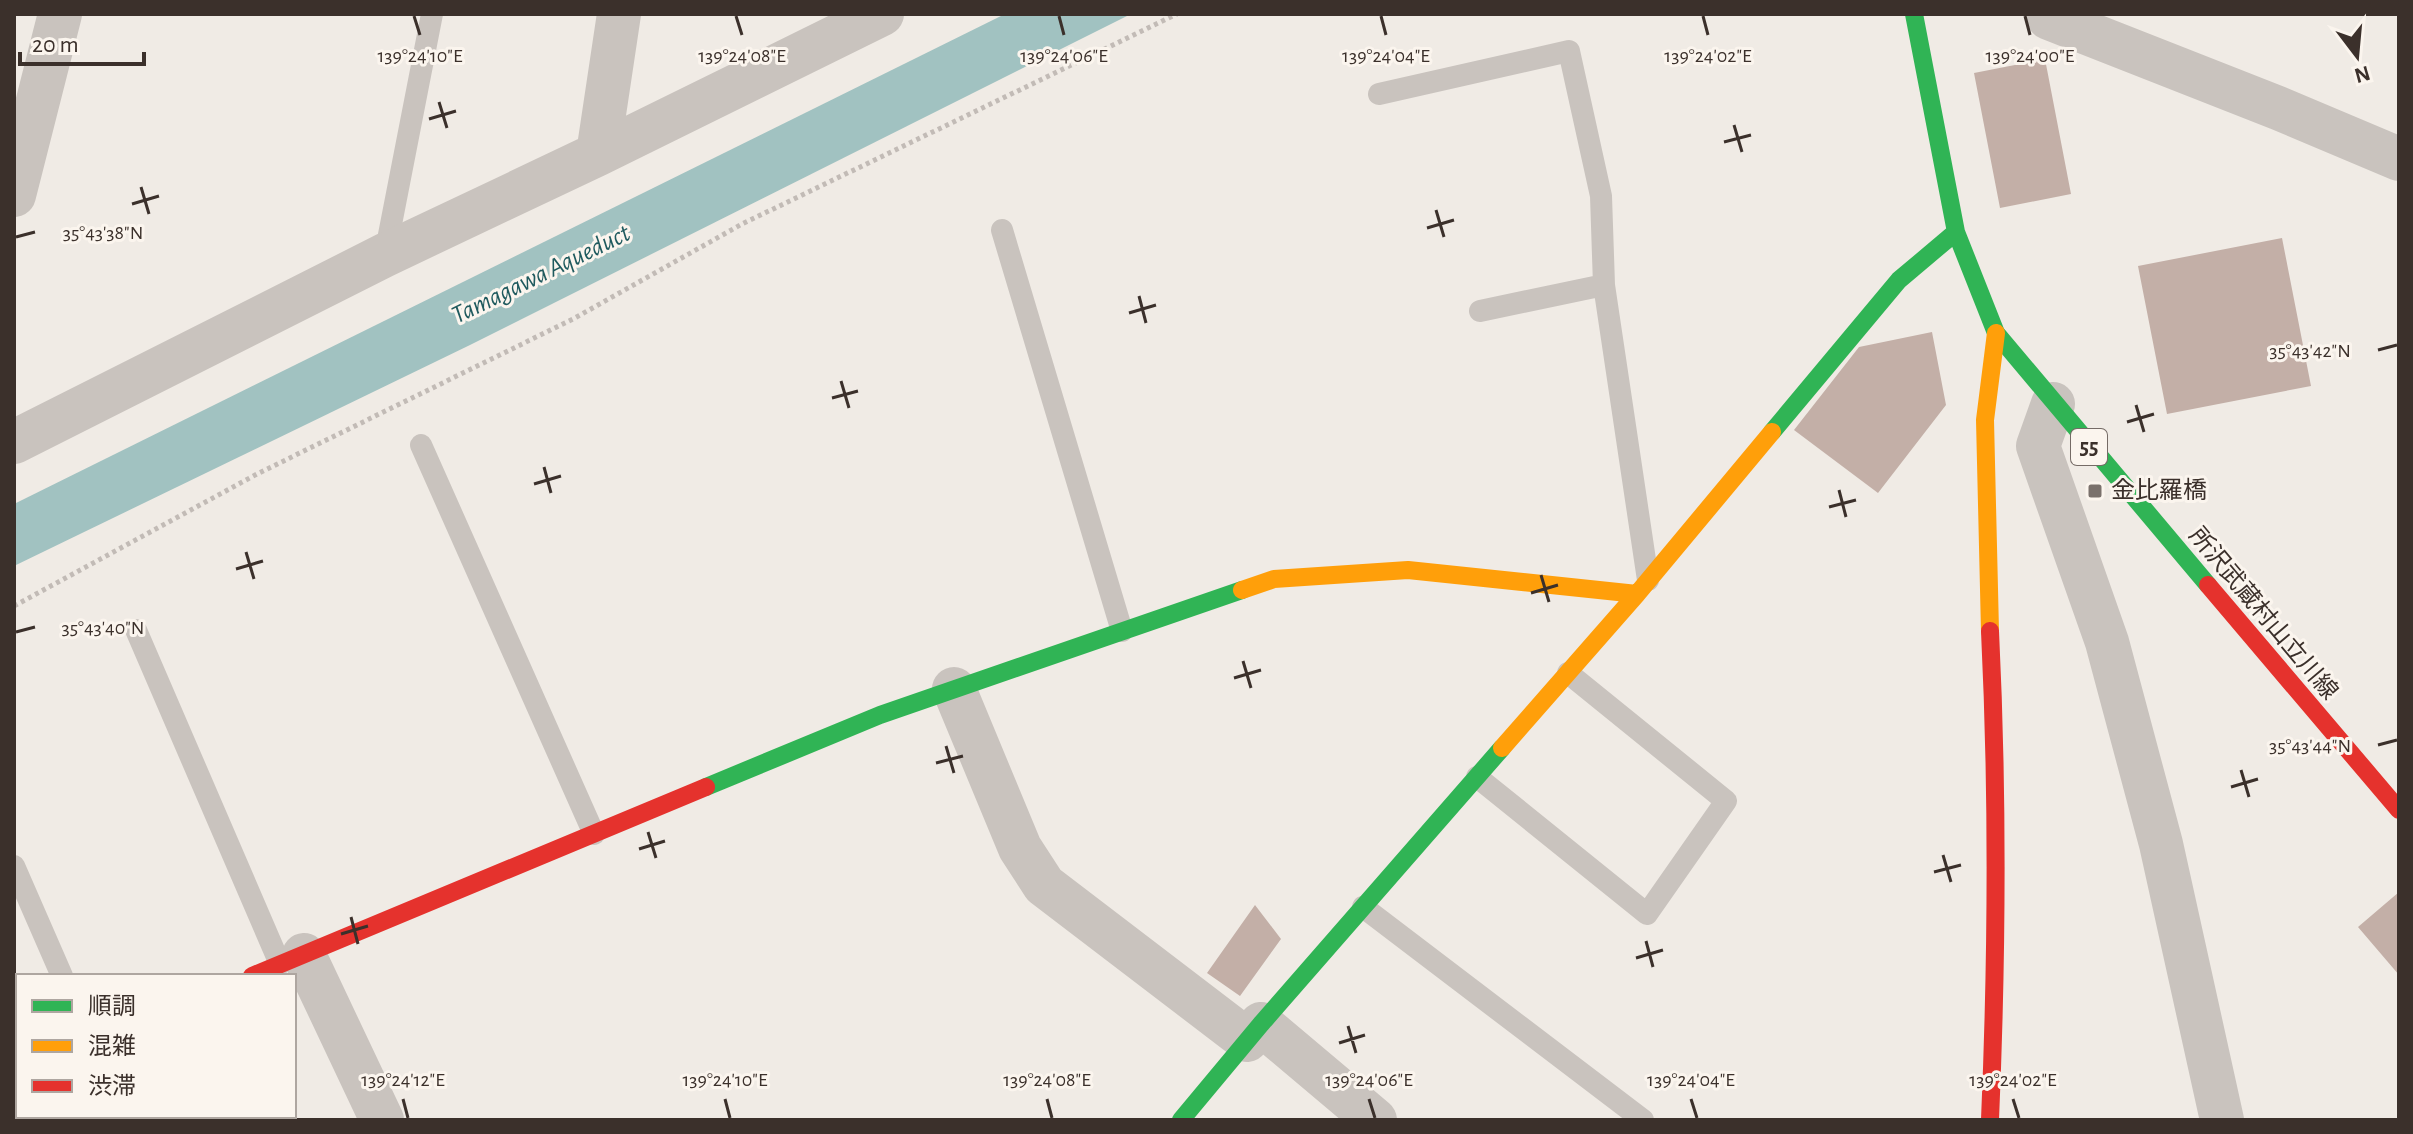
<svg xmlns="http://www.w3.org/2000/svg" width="2413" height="1134" viewBox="0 0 2413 1134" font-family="'Alegreya Sans','Noto Sans JP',sans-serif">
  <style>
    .water { fill: #a1c2c1 }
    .building { fill: #c3afa7 }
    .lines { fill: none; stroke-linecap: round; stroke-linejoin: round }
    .path { stroke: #c2bbb6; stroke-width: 5; stroke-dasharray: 4 4; stroke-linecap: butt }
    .lane { stroke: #c9c3be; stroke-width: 22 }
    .street { stroke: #c9c3be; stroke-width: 44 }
    .fast { stroke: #30b455; stroke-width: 18 }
    .slow { stroke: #ff9f0a; stroke-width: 18 }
    .jam { stroke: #e5322d; stroke-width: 18 }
    .ticks { fill: none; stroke: #3b302b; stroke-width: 3 }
    .poi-dot { fill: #7a716c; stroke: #fbf5ee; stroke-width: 3 }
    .labels { text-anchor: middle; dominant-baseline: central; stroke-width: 6; stroke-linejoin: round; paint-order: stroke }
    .shield { fill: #fbf5ee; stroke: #756b66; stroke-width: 2 }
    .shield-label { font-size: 22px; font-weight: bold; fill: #3b302b }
    .poi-label { font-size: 24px; fill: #3b302b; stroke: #fbf5ee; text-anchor: start }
    .street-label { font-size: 24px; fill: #3b302b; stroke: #fbf5ee }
    .water-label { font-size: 26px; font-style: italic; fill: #1f5a5e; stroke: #fbf5ee }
    .ticks-label { font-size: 20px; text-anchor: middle; fill: #3b302b; stroke: #fbf5ee; stroke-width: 6; stroke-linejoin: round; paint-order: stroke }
  </style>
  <rect width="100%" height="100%" fill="#f0ebe5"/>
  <!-- water -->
  <path class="water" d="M1005 14H1131L470 345 14 566V504Z"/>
  <!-- building -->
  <path class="building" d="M2045 59 2071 194 2000 208 1974 73Z
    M2282 238 2311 386 2167 414 2138 266Z
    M1932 332 1946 405 1878 493 1794 430 1859 347Z
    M2399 892V975L2358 927Z
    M1255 905 1281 939 1240 996 1207 973Z"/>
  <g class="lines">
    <!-- path -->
    <path class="path" d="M14 606 257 474 573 319 742 224 1177 14"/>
    <!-- lane -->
    <path class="lane" d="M1379 94 1569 51 1601 196 1604 285
      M1002 230 1122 631
      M385 255 432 14
      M1480 311 1604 285 1648 580
      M421 445 594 834
      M136 630 280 964
      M1477 777 1647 914 1726 801 1568 673
      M14 866 62 976
      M1363 907 1643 1120"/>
    <!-- street -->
    <path class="street" d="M2048 14 2049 18 2278 108 2399 159
      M598 154 619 14
      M14 195 60 14
      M2053 404 2038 446 2107 642 2161 844 2222 1120
      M14 442 385 255 598 154 882 14
      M954 689 1020 848 1044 885 1247 1040
      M304 955 382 1120
      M1261 1024 1375 1120
      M14 1075 18 1073
      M147 1116 149 1120"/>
    <!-- fast -->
    <path class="fast" d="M1914 14 1956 232 1996 333 2208 585
      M1772 432 1899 280 1956 232
      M706 787 880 715 1242 590
      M1181 1120 1261 1024 1502 748"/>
    <!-- slow -->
    <path class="slow" d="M1242 590 1274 579 1408 570 1637 594
      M1990 631 1985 420 1996 333
      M1502 748 1637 594 1772 432"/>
    <!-- jam -->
    <path class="jam" d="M2208 585 2399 810
      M252 976 706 787
      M1990 1120C1997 957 1998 794 1990 631"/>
  </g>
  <!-- ticks -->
  <path class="ticks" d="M414 16 420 35M736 16 742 35M1059 16 1064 35M1381 16 1386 35M1703 16 1708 35M2025 16 2030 35M439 102 447 128M429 119 456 111M1734 125 1742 152M1724 142 1751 135M141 187 149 214M132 204 159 196M1436 210 1444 237M1427 228 1454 220M16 237 35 232M1139 296 1146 323M1129 313 1156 305M2378 350 2397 345M841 381 849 408M832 398 858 391M2136 405 2144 432M2127 422 2154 414M544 467 551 493M534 484 561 476M1839 490 1846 517M1829 507 1856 500M246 552 254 579M236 569 263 561M1541 575 1549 602M1531 593 1558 585M16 632 35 627M1243 661 1251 688M1234 678 1261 670M2378 745 2397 740M946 746 954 773M936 763 963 756M2241 770 2249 797M2231 787 2258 779M648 832 656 858M639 849 665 841M1943 855 1951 882M1934 872 1961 865M351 917 358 944M341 934 368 926M1646 941 1653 967M1636 958 1663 950M1348 1026 1356 1053M1339 1043 1365 1035M403 1099 408 1118M725 1099 730 1118M1047 1099 1052 1118M1369 1099 1375 1118M1691 1099 1697 1118M2013 1099 2019 1118"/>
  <!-- markers -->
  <rect class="poi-dot" x="2087" y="483" width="16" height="16" rx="4"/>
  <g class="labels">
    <!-- shield labels -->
    <rect class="shield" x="2071" y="429" width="36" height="36" rx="6"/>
    <g class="shield-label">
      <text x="2089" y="447">55</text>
    </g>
    <!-- poi labels -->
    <g class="poi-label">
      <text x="2111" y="491">金比羅橋</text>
    </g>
    <!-- street labels -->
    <g class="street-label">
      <text transform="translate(2263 614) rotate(50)">所沢武蔵村山立川線</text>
    </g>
    <!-- water labels -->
    <g class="water-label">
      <text transform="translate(541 274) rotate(-26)">Tamagawa Aqueduct</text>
    </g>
  </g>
  <g class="ticks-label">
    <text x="420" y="62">139°24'10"E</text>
    <text x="742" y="62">139°24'08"E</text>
    <text x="1064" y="62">139°24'06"E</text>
    <text x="1386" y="62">139°24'04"E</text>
    <text x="1708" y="62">139°24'02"E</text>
    <text x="2030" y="62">139°24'00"E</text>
    <text x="103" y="239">35°43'38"N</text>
    <text x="2310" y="357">35°43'42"N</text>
    <text x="103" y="634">35°43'40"N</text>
    <text x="2310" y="752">35°43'44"N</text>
    <text x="403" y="1086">139°24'12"E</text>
    <text x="725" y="1086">139°24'10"E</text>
    <text x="1047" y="1086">139°24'08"E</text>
    <text x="1369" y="1086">139°24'06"E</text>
    <text x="1691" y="1086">139°24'04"E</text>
    <text x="2013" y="1086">139°24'02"E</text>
  </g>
  <!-- border -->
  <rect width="2413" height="1134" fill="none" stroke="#3b302b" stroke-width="32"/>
  <!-- legend -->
  <rect x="16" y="974" width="280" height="144" fill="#fbf5ee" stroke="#aea6a0" stroke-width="2"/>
  <rect x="32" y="1000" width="40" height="12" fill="#30b455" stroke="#aea6a0" stroke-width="2"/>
  <text x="88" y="1014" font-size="24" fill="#3b302b">順調</text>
  <rect x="32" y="1040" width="40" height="12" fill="#ff9f0a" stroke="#aea6a0" stroke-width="2"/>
  <text x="88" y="1054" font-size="24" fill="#3b302b">混雑</text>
  <rect x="32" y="1080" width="40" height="12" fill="#e5322d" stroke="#aea6a0" stroke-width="2"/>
  <text x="88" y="1094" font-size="24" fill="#3b302b">渋滞</text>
  <!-- north arrow -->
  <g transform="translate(2357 56) rotate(164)" stroke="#fbf5ee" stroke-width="6" paint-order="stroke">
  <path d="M0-6L14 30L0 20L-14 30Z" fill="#3b302b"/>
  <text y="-12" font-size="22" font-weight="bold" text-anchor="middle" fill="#3b302b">N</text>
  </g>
  <!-- scale -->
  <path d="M20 52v12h124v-12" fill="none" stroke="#3b302b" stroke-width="4"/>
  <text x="32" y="52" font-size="24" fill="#3b302b" stroke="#fbf5ee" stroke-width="6" paint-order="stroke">20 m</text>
</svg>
